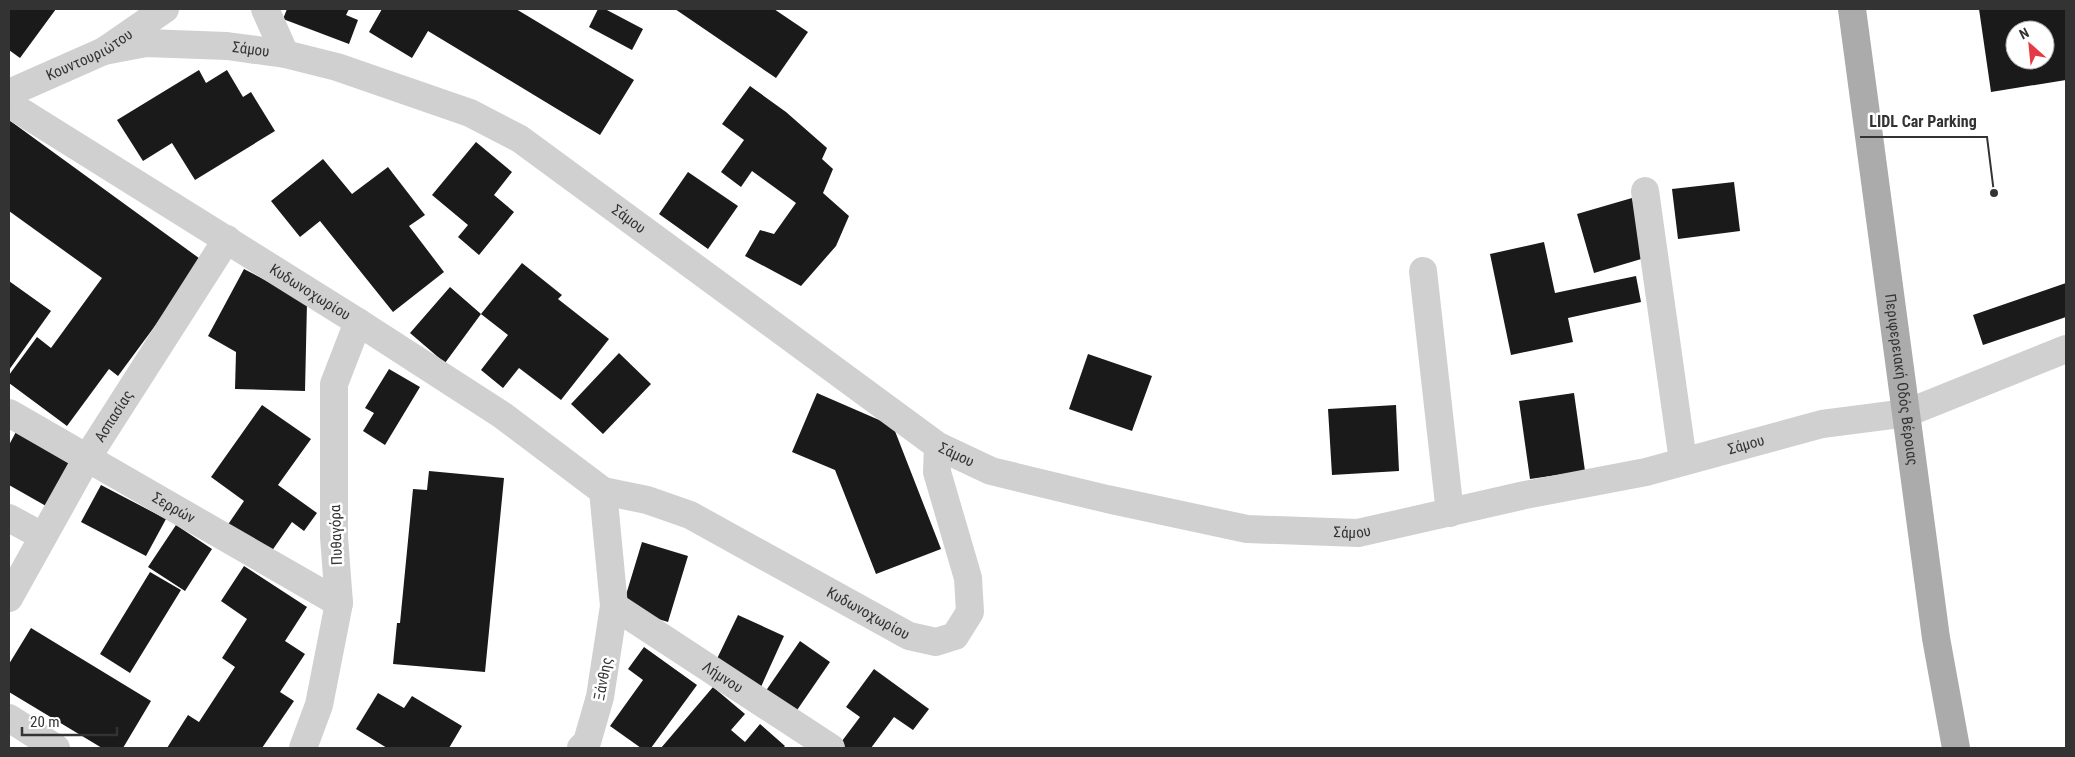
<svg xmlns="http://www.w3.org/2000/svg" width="2075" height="757" viewBox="0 0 2075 757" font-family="'Roboto Condensed',sans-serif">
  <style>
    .building { fill: #1a1a1a; fill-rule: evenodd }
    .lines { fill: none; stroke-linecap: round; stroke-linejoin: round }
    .minor { stroke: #d0d0d0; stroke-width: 28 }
    .tertiary { stroke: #d0d0d0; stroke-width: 28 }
    .primary { stroke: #ababab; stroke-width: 28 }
    .labels { text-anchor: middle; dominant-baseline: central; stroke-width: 5; stroke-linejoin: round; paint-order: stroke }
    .street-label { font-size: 15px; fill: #333; stroke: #fff }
    .leader { fill: none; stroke: #333; stroke-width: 2 }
    .callout-dot { fill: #333; stroke: #fff; stroke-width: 2 }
    .callout-label { font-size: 16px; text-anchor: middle; font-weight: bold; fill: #333; stroke: #fff; stroke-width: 5; stroke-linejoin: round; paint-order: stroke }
  </style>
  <rect width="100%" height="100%" fill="#fff"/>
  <!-- building -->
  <path class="building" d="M9 9H56L20 58 9 50Z
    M287 9H349L346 15 358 20 349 44 283 19Z
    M382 9H516L634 80 600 135 428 31 412 58 369 32Z
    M598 9H605L643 29 632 50 589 27Z
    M675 9H774L808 32 776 78Z
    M1979 9H2066V80L1991 92ZM2015 30H2045V60H2015Z
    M199 70 206 83 227 70 243 97 251 92 275 131 195 180 172 143 143 161 117 120Z
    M750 86 786 112 827 148 822 159 833 169 823 193 849 216 836 246 801 286 745 256 760 230 774 234 796 203 752 171 741 187 721 172 744 140 722 124Z
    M9 120 203 261 118 376 109 369 67 426 9 383V375L37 337 51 348 102 278 9 211Z
    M476 142 512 172 494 195 514 212 479 255 458 237 468 225 432 195Z
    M323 159 352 194 388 167 425 215 409 226 444 272 393 312 320 221 300 237 271 201Z
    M688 172 738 206 708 249 659 214Z
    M1734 182 1740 231 1678 239 1672 189Z
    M1632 198 1648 257 1594 273 1577 214Z
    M1544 242 1555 293 1636 276 1641 302 1568 318 1573 342 1511 355 1490 254Z
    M522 263 562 295 558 299 609 339 561 400 519 368 503 388 481 370 508 335 481 314Z
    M244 269 307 302 305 391 235 389 236 352 208 336Z
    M9 281 51 311 9 370Z
    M2066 283V317L1983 345 1973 315Z
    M450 287 481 314 445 363 410 333Z
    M619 353 651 384 603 434 571 404Z
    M1088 354 1152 376 1132 431 1069 409Z
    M389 369 420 387 385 445 363 431 374 413 365 408Z
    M817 393 893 426 941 549 876 574 835 470 792 452Z
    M1574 393 1585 471 1530 479 1519 401Z
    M262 405 311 439 278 485 317 513 304 531 292 522 269 555 227 526 244 501 211 477Z
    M1396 405 1399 471 1332 475 1328 409Z
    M17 430 71 461 46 506 9 485V445Z
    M429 471 504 478 485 672 393 664 397 623H400L413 489 427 490Z
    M101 485 166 519 146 556 81 522Z
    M176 525 212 549 185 591 148 567Z
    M642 542 688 556 668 622 622 608Z
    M244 566 307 607 285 641 305 654 280 692 294 701 262 748H167L188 715 199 722 235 667 222 658 247 619 221 601Z
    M150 572 181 590 130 673 100 654Z
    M738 615 784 636 760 689 713 667Z
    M31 628 151 701 123 748H102L9 692V664Z
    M800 641 830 662 793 716 763 695Z
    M644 647 697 685 651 748H641L610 726 643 680 628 669Z
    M874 669 929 709 913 730 894 717 871 748H844L839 745 860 717 846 707Z
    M713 687 745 714 731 730 745 742 760 724 785 746 783 748H661Z
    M378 693 404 708 412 696 462 726 449 748H387L356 729Z"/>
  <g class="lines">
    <!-- minor -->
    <g class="minor">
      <path d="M265 9 285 54"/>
      <path id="s1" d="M104 51 146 43 227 46 285 54 337 67 470 113 520 139 938 446 991 471 1107 499 1247 529 1358 533 1525 495 1646 472 1822 424 1907 413 2066 349"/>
      <path id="s2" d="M9 104 358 322 502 415 603 491 614 606 600 697 587 742 581 748"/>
      <path d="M1645 191 1683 461"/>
      <path d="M1423 271 1450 513"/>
      <path id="s3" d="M9 413 339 603"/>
      <path id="s4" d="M603 491 647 500 690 515 909 636 936 642 955 636 970 612 968 578 937 472 938 446"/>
      <path d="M9 518 42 536"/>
      <path id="s5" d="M9 598 87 458 227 239"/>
      <path id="s6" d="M614 606 831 748"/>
      <path d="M9 718 56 748"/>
      <path d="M303 748 319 705 339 603 334 537V384L358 322"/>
    </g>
    <!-- tertiary -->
    <path class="tertiary" id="s7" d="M9 93 104 51 165 9"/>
    <!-- primary -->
    <path class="primary" id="s8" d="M1852 9 1936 638 1956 748"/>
  </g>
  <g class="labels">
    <!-- street labels -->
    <g class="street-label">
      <text stroke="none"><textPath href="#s1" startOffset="148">Σάμου</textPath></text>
      <text stroke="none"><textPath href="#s7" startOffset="89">Κουντουριώτου</textPath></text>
      <text stroke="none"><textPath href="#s1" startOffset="568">Σάμου</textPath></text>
      <text stroke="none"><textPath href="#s2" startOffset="355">Κυδωνοχωρίου</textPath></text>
      <text stroke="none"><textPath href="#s8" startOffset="374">Περιφερειακή Οδός Βέροιας</textPath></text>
      <text stroke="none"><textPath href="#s5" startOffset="210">Ασπασίας</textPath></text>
      <text stroke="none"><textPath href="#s1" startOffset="1782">Σάμου</textPath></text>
      <text stroke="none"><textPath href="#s1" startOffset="972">Σάμου</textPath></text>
      <text stroke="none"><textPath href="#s3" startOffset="190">Σερρών</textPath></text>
      <text stroke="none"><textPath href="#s1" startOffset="1378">Σάμου</textPath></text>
      <text transform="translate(336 535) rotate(-92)">Πυθαγόρα</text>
      <text stroke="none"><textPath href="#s4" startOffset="294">Κυδωνοχωρίου</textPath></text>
      <text stroke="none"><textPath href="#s6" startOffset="130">Λήμνου</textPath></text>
      <text transform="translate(603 679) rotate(-79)">Ξάνθης</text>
    </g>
  </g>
  <!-- callouts -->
  <path class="leader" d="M1994 193L1987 137H1860"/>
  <circle class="callout-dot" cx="1994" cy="193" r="5"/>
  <g class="callout-label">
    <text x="1923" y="127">LIDL Car Parking</text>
  </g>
  <!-- border -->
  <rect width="2075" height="757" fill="none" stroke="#333333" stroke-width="20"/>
  <!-- north arrow -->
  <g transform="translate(2030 45) rotate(333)"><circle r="24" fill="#ffffff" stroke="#adadad"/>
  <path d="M0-4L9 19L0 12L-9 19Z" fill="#e63946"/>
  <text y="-8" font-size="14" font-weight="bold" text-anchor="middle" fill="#333333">N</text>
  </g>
  <!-- scale -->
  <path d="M22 727v8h95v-8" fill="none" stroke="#333333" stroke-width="2.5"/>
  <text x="30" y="727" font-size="15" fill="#333333" stroke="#ffffff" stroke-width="4" paint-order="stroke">20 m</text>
</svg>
